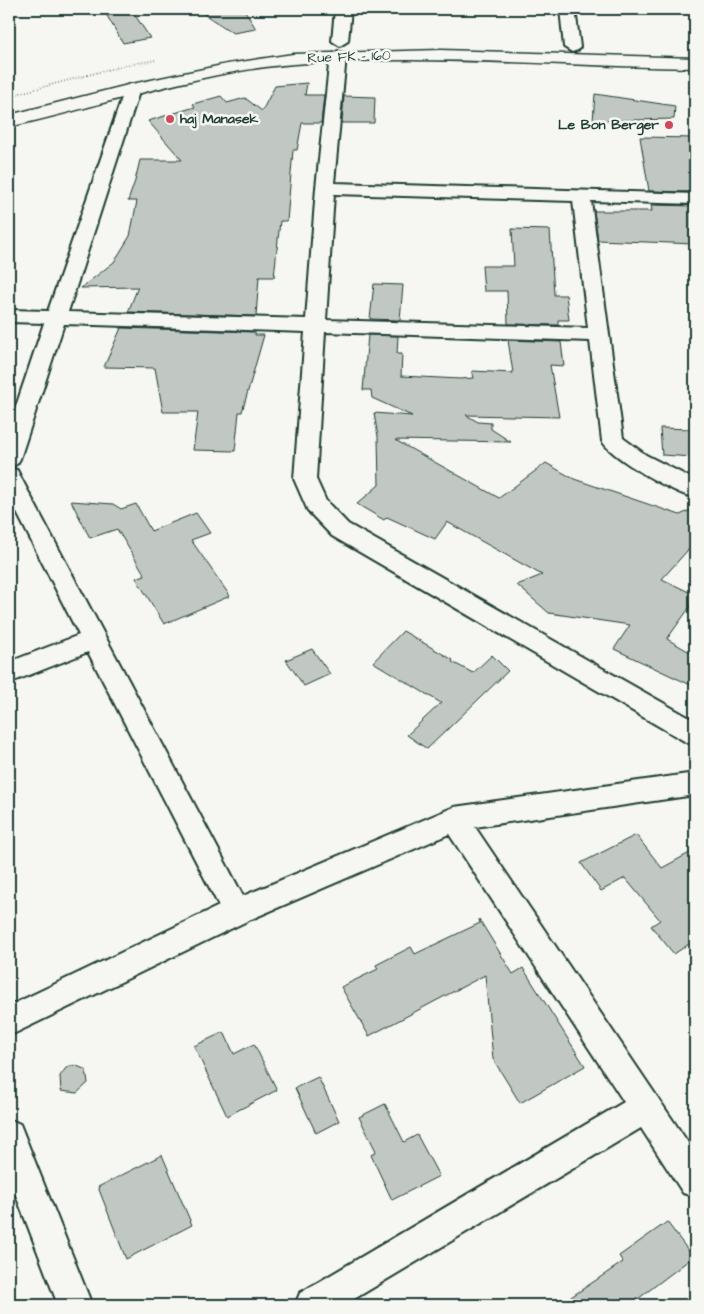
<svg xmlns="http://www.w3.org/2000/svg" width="704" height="1314" viewBox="0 0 704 1314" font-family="'Architects Daughter',sans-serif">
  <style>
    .building { fill: #c1c8c3; stroke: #1f3d34 }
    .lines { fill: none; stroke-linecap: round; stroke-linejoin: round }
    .street-casing { stroke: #1f3d34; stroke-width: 4 }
    .secondary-casing { stroke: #1f3d34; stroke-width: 3 }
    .path { stroke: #1f3d34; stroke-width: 2; stroke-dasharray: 0.5 2.5; stroke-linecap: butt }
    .street { fill: #f6f6f2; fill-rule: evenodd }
    .secondary { fill: #f6f6f2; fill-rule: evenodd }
    .poi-dot { fill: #d1495b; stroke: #f6f6f2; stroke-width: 2 }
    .labels { text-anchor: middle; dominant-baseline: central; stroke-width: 5; stroke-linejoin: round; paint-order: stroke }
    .far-street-label { font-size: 14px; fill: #1f3d34; stroke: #f6f6f2 }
    .far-poi-label { font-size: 14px; font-weight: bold; fill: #1f3d34; stroke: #f6f6f2; text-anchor: start }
  </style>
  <rect width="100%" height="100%" fill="#f6f6f2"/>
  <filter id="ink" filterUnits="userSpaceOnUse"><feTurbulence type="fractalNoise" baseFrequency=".02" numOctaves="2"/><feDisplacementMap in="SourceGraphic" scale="10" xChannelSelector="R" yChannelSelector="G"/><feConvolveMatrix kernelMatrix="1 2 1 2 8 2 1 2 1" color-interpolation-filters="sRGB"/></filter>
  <g filter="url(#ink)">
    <!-- building -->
    <path class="building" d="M103 9H131L150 38 123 43Z
      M196 9H244L256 29 233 33Z
      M307 83 305 95H324L321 123H302L297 150H293L287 221H280L274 277H259L256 316 128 312 138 287 81 288 114 262 130 236 137 201H128L135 181 140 160H182L148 121 195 107 193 104 221 96 227 103 245 98 262 111 275 86Z
      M595 94 675 106 674 119 593 121Z
      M344 96 375 97 374 123H342Z
      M640 137 695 138V192L649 191Z
      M651 205 695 206V244L598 240 594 211H652Z
      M512 229 550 230 554 295H566L569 320H558V325L508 324 507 291H484L482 266H514Z
      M374 284 403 285 400 320 370 319Z
      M121 328 255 332V335H264L242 412H239L235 451 193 450 198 412H163L155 368 104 367Z
      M368 335 398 336 397 354H402L401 376 460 379 474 378 472 371 513 373 508 340 561 342 564 366 550 365 559 417 466 415 478 422 491 423V429L511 442 395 440 499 498 546 463 574 479 680 515 695 508V542L662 579 695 595V600L667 639 695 655V687L614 649 630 625 549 613 517 585 542 575 447 522 435 539 387 517 384 520 357 504 379 485 378 437 374 413 412 416 372 398 371 390H363Z
      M660 428 691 429 693 457 662 455Z
      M71 501 113 504 121 509 136 504 151 531 196 513 210 533 191 540 230 596 164 624 136 578 145 575 117 529 90 538Z
      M403 631 453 660 452 662 473 673 492 655 508 671 427 749 407 735 441 703 373 662Z
      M312 649 330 674 304 686 286 660Z
      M636 835 662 868 695 850V940L674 954 651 926 660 920 625 878 601 891 581 863Z
      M479 919 513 974 523 968 585 1066 520 1103 493 1059 485 975 369 1036 341 987 378 969 376 965 411 947 415 954 480 923Z
      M224 1032 234 1054 254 1044 277 1090 227 1116 194 1046Z
      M75 1065 86 1070 88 1083 77 1093 61 1091 60 1076 66 1068Z
      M318 1077 339 1121 316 1133 295 1088Z
      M385 1104 404 1142 417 1135 439 1176 392 1200 371 1155 376 1151 359 1117Z
      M162 1155 192 1225 126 1259 98 1187Z
      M667 1222 693 1257 630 1305H559L623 1262 619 1256Z"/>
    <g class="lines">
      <defs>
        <path id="street" d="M335 9H351L348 41 340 46 332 41Z
          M560 9H575L580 47 578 50 572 52 564 47Z
          M338 51 346 56 334 183 695 194V204L591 201 623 438 646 455 695 480V498C674 493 613 459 602 441L590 341 325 332 316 479 326 501 348 524 695 721V745L686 742 332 536 308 511 294 479 305 332 64 324 20 459 17 464 9 467V427L44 323 9 322V310L48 311 126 86 132 84 140 89 68 312 306 319 316 188 330 56ZM334 194 573 201 588 328 326 320Z
          M9 468 17 470 20 476 243 896 454 807 695 773V795L475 827 695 1153V1197L683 1193 641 1128 344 1305H295L300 1293 624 1102 449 834 247 921 9 1036V1006L219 906 88 652 9 683V662L79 635 9 497Z
          M9 1119 20 1124 92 1305H58L9 1177Z"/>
        <path id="secondary" d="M441 50 695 58V68C562 66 427 54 294 64 196 72 103 106 9 127V115L132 84 227 64 293 54Z"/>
      </defs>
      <!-- street casing -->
      <use href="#street" class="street-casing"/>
      <!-- secondary casing -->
      <use href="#secondary" class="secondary-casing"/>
      <!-- path -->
      <path class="path" d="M9 96 122 66 156 60"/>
      <!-- street -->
      <use href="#street" class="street"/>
      <!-- secondary -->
      <use href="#secondary" class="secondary"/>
    </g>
  </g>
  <!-- markers -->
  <g class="poi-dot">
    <circle cx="170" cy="119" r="5"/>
    <circle cx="669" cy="125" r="5"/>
  </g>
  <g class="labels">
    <!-- far-street labels -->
    <g class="far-street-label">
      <text transform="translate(349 57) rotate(-2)">Rue FK - 160</text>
    </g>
    <!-- far-poi labels -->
    <g class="far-poi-label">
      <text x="180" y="119">haj Manasek</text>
      <text x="659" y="125" text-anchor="end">Le Bon Berger</text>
    </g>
  </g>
  <!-- margin -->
  <rect width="704" height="1314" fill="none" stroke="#f6f6f2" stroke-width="30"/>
  <rect x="15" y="15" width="674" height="1284" fill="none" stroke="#1f3d34" stroke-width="2" filter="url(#ink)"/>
</svg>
